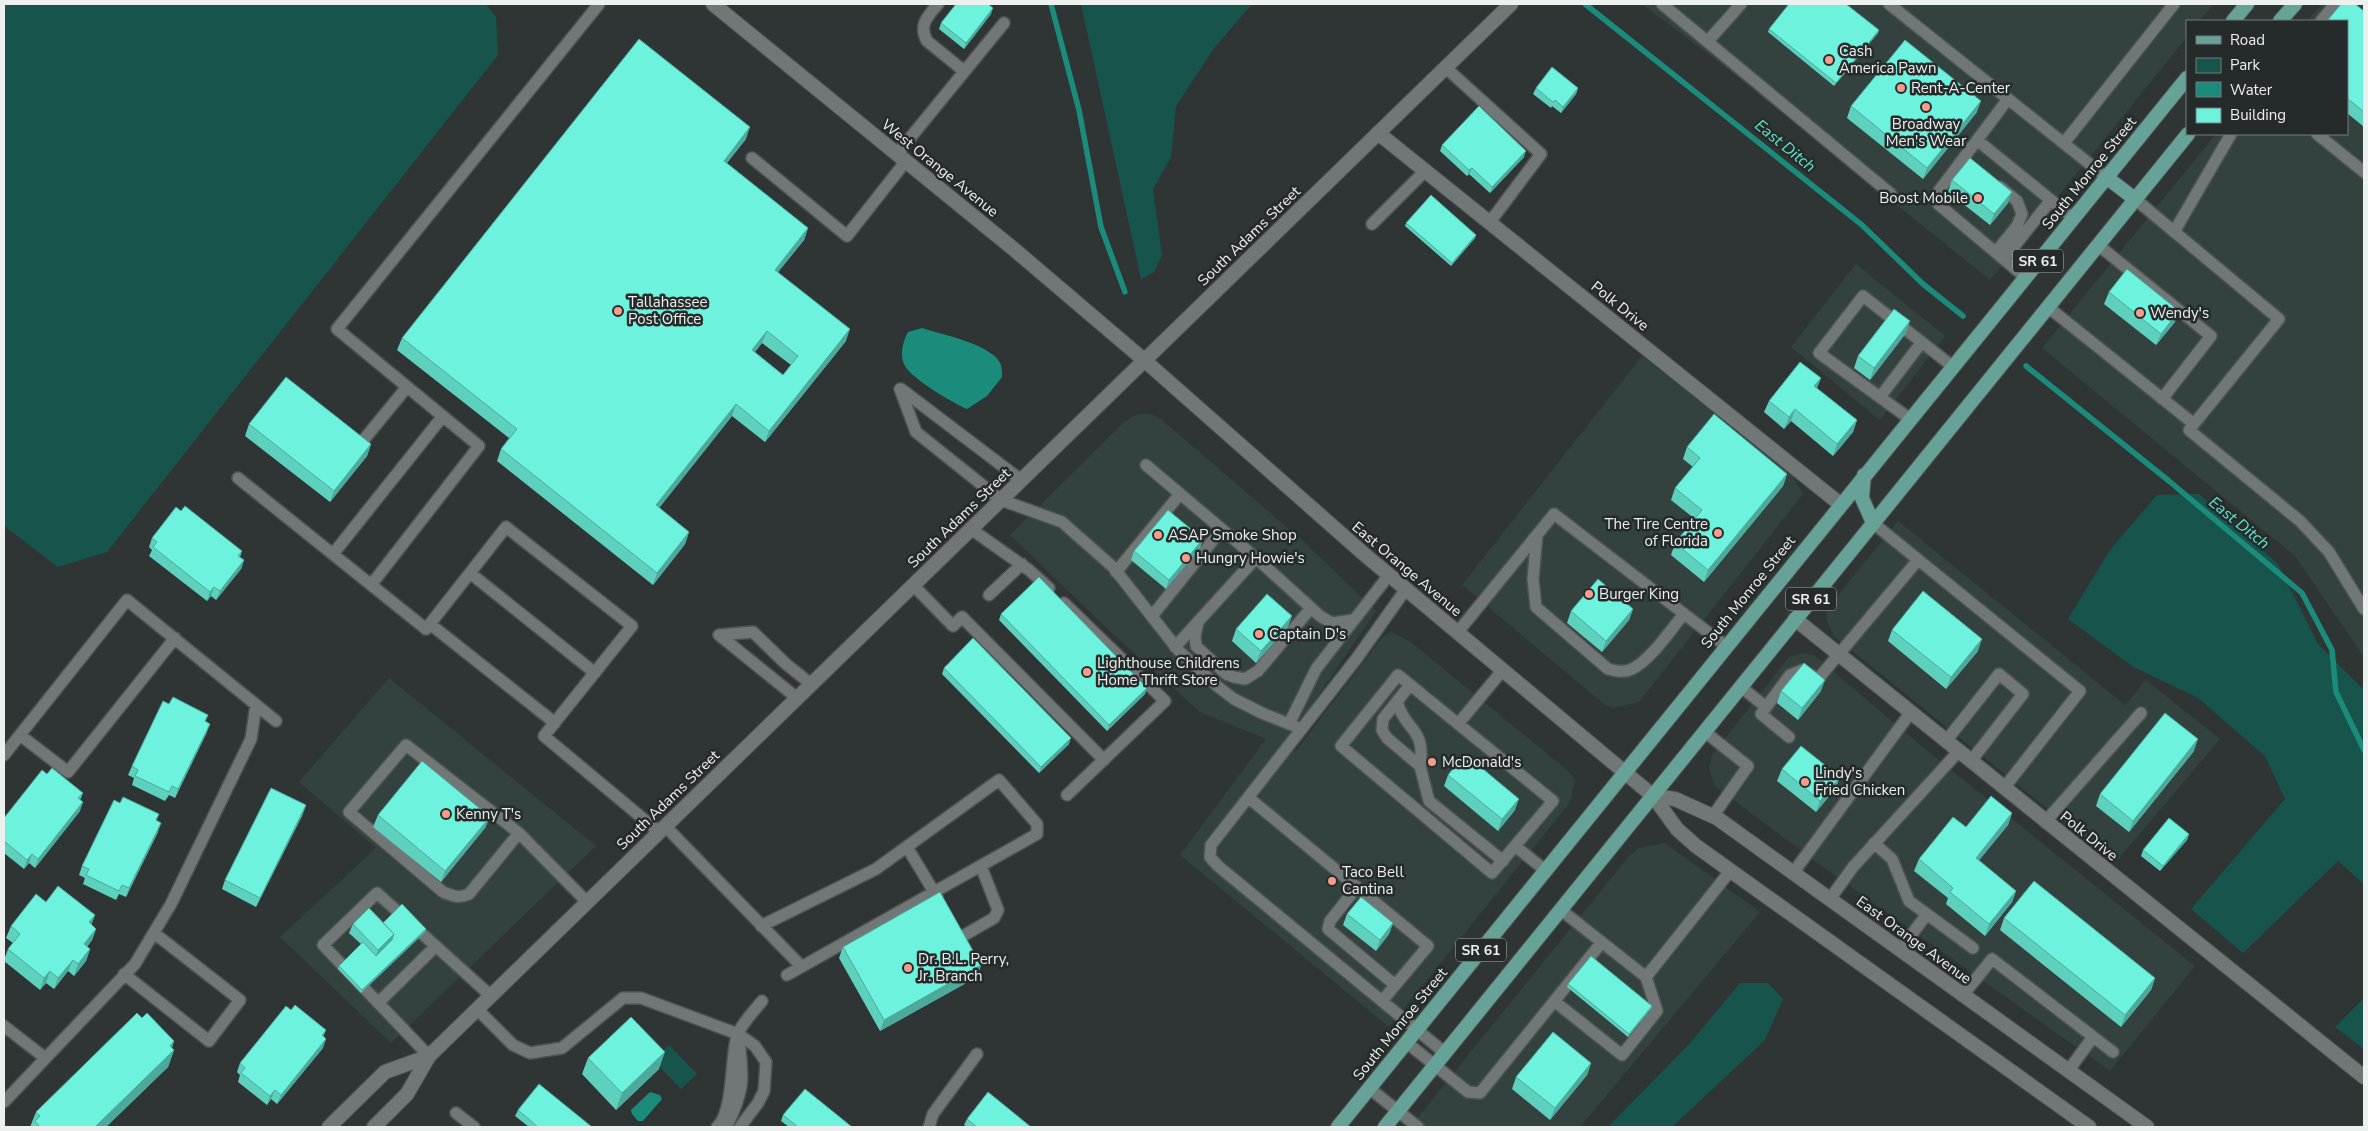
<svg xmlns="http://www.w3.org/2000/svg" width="2368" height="1131" viewBox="0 0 2368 1131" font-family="'Nunito Sans',sans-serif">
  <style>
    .built { fill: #34423f }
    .green { fill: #17554c }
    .water { fill: #1b8b7c }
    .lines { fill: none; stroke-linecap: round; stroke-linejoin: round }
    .stream { stroke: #1b8b7c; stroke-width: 5.5 }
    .service-casing { stroke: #4e5352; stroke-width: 14 }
    .minor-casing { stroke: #4e5352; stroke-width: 16 }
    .tertiary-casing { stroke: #4e5352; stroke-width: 16 }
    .secondary-casing { stroke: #4e5352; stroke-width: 16 }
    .primary-casing { stroke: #4e5352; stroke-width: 16 }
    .service { stroke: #717776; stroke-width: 11 }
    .minor { stroke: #717776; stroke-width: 14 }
    .tertiary { stroke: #717776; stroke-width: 14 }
    .secondary { stroke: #717776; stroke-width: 14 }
    .primary { stroke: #66a298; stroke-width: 14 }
    .wall { fill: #5ed0be; fill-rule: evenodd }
    .shaded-wall { fill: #4ca99b }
    .building { fill: #6df2dd; stroke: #4ca99b; fill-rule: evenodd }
    .poi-dot { fill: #f49d8d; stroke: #252b2a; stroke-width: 2 }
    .labels { text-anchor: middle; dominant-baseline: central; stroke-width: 5; stroke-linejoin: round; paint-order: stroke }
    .shield { fill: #252b2a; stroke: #b0b5b4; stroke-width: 1 }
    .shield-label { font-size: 14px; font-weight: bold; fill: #ecf0ef }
    .poi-label { font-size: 15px; fill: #ecf0ef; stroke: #252b2a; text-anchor: start }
    .street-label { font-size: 15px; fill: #ecf0ef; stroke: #252b2a }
    .water-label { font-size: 16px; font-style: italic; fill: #5de4cf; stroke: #252b2a }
  </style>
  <rect width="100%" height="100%" fill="#2f3534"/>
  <!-- built -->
  <path class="built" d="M1642 4H2214L2199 21H2187V37L1990 280 1725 67Z
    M2322 4H2364V657L2295 556 2042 348 2216 134H2347V21H2307Z
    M1856 264 1945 336 1880 420 1791 347Z
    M1642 356 1791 474 1803 494 1639 702 1613 708 1605 705 1462 585Z
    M1142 414 1153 415 1162 420 1303 541 1376 611 1283 747 1295 752 1382 638 1391 632 1411 642 1568 771 1575 779 1571 799 1568 805 1389 1027 1180 855 1266 739 1200 712 1117 638 1010 535 1123 423 1133 416Z
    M1898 521 2125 705 2146 680 2220 739 2115 863 1834 636 1827 621 1826 610Z
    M1803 653 1814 655 1925 749 2195 966 2110 1071 1826 869 1715 786 1709 768 1712 755 1789 657Z
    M389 678 596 846 391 1043 280 937 376 848 299 782Z
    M1665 843 1760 912 1580 1127H1410L1629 856 1639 848Z"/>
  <!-- green -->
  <path class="green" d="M4 4H486L496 17 498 55 107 552 58 567 4 526Z
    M1081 4H1252L1215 47 1176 106 1171 157 1153 189 1162 255 1154 272 1141 279Z
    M2199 494 2278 564 2318 644 2364 690V884L2338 861 2243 953 2191 909 2285 799 2265 756 2198 698 2132 666 2068 619 2110 550 2157 495Z
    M1740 983H1768L1783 999 1765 1040 1672 1127H1608L1691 1042Z
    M2364 998V1049L2335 1027Z
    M669 1045 697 1074 681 1089 653 1060Z"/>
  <!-- water -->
  <path class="water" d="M922 328C940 334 995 345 1001 365 1002 369 1002 373 1002 377L987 396 967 409C953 403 912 379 905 366 899 356 903 341 908 332Z
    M650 1092 660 1095 662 1099 643 1121H638L632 1114 631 1110Z"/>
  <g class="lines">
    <!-- stream -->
    <path class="stream" d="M1051 4 1079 110 1101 227 1125 292
      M1585 4 1862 225 1923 284 1963 316
      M2026 366 2169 481 2302 593 2332 650 2336 692 2364 750"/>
    <defs>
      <path id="service" d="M938 4C928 16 918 25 927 41L964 71
        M1662 4 1891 194
        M1889 4 2106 177
        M2321 21 2335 4
        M1708 41 1741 4
        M1446 68 1541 154 1490 222
        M2008 99 1938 192V204L2025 277
        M2317 134 2364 172
        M1977 140 2073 218
        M2064 143 2174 4
        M897 154 1004 23
        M752 158 847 236 906 161
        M2135 199 2279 319 2189 430 2300 521 2329 552 2364 609
        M1372 224 1425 171
        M2174 232 2231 134
        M2098 245 2211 336 2162 399
        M1996 252 2017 226 2022 214 2017 201 2000 187
        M2004 259 2051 200
        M2048 307 2194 424
        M900 389 916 432 1001 500 1062 522 1113 567 1179 651 1217 686 1234 699 1264 714 1302 729
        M901 389 1021 480
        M1880 397 1922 342
        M1910 419 1819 353 1863 296 1952 366
        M361 443 407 387
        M1146 465 1256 558 1320 616 1332 623 1353 620
        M238 478 426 629 506 527 632 626 544 736 659 832
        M1873 523 2080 691 2004 788
        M971 529 1029 570 1049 588
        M1537 535 1533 579 1536 607 1608 669C1616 671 1624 673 1632 669 1651 660 1670 630 1684 614
        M333 554 443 416
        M1116 572 1180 494
        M470 573 595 673
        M371 585 479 446 337 329 599 4
        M913 585 953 626 962 617 1104 760
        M1406 589 1357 658 1211 845 1210 857 1218 866 1445 1053
        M989 595 1022 564
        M1064 603 1165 701 1067 795
        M1152 616 1222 529
        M1198 622 1195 636 1196 646 1226 674 1234 677 1245 679 1258 671 1311 608
        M430 624 555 723
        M1457 633 1554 514 1726 646
        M719 635 753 632 786 664 811 684
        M719 635 797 698
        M1175 647 1256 558
        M1398 675 1553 801 1492 873 1341 746Z
        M1410 685 1383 719 1382 730 1387 738 1420 766 1429 801 1503 861
        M1741 687 1766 707
        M1397 702C1406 733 1426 727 1420 766
        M1289 724 1316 669 1389 575
        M1458 724 1502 671
        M1705 732 1748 766 1713 816
        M20 735 68 772 175 638
        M1789 737 1761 714 1790 675 1802 670 1818 679 1918 560
        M1946 741 1999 674 2023 694 1971 761
        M4 755 127 600 276 721
        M1249 798 1428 946 1382 1001
        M2045 822 2141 713
        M665 826 801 966
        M519 833 469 894C459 899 453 896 443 892L349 812 406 745 519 833 587 902
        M1874 843 1892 859 1909 901 1973 948
        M1515 846 1545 870
        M907 847 937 897
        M1793 873 1911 712
        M1357 887 1330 921 1328 929 1395 985
        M1830 899 1853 867 1959 751
        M761 926 876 869 999 780 1037 824V834L787 975
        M961 937 994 918 998 910 981 866
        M1900 950 1927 914
        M124 974 209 1041 240 1000 154 933
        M1646 977 1731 870
        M1963 995 1992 959 2113 1052
        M1554 1001 1622 1055 1657 1011 1646 977 1561 910
        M378 1003 436 946
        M477 1009 513 1045 530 1053 562 1048 623 998H641L738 1034 755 1046 766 1062 764 1091 758 1103 740 1127
        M4 1026 44 1057
        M1406 1042 1468 1092 1480 1093 1602 942
        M429 1056 323 945 377 893 491 996
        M2068 1071 2093 1037
        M1369 1088 1418 1127
        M4 1102 135 964 171 904 251 739 256 705
        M456 1113 474 1127
        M727 1126C744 1090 744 1080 739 1041
        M717 1127C734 1111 730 1060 737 1036 741 1024 754 1011 762 1001
        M929 1127 933 1114 977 1054"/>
      <path id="minor" d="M1378 133 1840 504
        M1795 619 2364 1077"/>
      <path id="tertiary" d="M1653 796 1675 799 1717 818 2147 1127
        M1653 796 1677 829 1696 846 2089 1127"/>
      <path id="secondary" d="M713 4 1016 251 1144 360 1364 554 1653 796
        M329 1127 385 1072 429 1056
        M374 1127 407 1094 429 1056 1511 4"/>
      <path id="primary" d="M2233 21 2247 4
        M2280 21 2295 4
        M2106 177 2135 199
        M1864 475 1862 498 1873 523
        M1338 1127 2187 78
        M1385 1127 2188 134"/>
    </defs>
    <!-- service casing -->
    <use href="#service" class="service-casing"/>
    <!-- minor casing -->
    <use href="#minor" class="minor-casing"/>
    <!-- tertiary casing -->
    <use href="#tertiary" class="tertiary-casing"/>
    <!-- secondary casing -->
    <use href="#secondary" class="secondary-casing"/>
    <!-- primary casing -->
    <use href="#primary" class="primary-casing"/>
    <!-- service -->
    <use href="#service" class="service"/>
    <!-- minor -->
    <use href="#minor" class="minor"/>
    <!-- tertiary -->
    <use href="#tertiary" class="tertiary"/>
    <!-- secondary -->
    <use href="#secondary" class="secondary"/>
    <!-- primary -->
    <use href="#primary" class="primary"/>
  </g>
  <!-- wall -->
  <path class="wall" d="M2364 11V127L2347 113V21Z
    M991 14 964 49 939 29 941 23Z
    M1769 29 1879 30 1878 33 1834 86 1768 32Z
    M1536 88H1578L1576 94 1561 113 1552 106 1551 108 1533 94Z
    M1851 106 1977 112 1923 179 1847 118Z
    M746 139 727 163 808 228 804 240 778 272 846 341 765 442 732 416 659 508 689 532 685 544 653 585 497 461 501 449 509 438 397 350 402 338ZM762 343 791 365 783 375 755 352Z
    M1442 145 1524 157 1490 193 1469 174 1467 176 1440 151Z
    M1952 180 2008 203 1990 225 1948 192Z
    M1406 223 1476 235 1475 238 1451 266 1405 226Z
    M2109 292 2175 322 2156 345 2104 304Z
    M1906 333 1870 380 1854 368 1858 356Z
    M1821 378 1817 388 1857 420 1853 432 1833 456 1791 421 1784 429 1764 412 1769 401Z
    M249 424 371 444 367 456 330 502 245 436Z
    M1687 447 1787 474 1783 486 1704 582 1671 555 1675 543 1695 519 1671 500 1675 488 1693 467 1683 459Z
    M152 538 242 551 240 557 244 560 241 569 216 600 211 596 207 601 149 556 152 550 149 547Z
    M1200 548 1166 589 1131 560 1134 551Z
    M1633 609 1629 620 1602 652 1567 623 1571 611Z
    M1001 614 1145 694 1107 731 999 620Z
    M1288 627 1256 663 1232 641 1236 629Z
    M1892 630 1978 651 1946 689 1888 641Z
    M944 668 1069 744 1039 773 942 674Z
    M1781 691H1821L1798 720 1777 703Z
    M206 721 207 732 175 798 169 795 165 801 132 785 134 778 128 775 132 766Z
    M2194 751 2129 832 2096 806 2100 794Z
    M1782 769 1836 788 1816 812 1777 781Z
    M47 774 83 793 80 800V811L35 868 29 863 24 869 4 853V818Z
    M1448 775 1515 810 1498 831 1444 786Z
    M2012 813 2008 825 1979 860 2016 891 2012 902 1985 936 1946 904 1948 898 1914 871 1919 859 1966 827Z
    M303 814 256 907 222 889 225 880Z
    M378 815 490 817 485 828 441 882 373 827Z
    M156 821 158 832 126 897 119 894 116 900 83 884 85 878 79 875 82 866Z
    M2189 834 2187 840 2160 871 2141 856 2143 850Z
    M46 902 95 915 91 925 96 929 92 940 87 947 90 949 86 961 74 976 68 971 54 989 46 983 40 990 4 961V960L8 949 13 943 6 938 11 926Z
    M1347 914 1393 923 1389 934 1376 951 1343 925Z
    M2004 918 2155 978 2151 990 2121 1027 2000 930Z
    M383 923 426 929 425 932 361 993 338 969 339 966 361 944 349 933 353 924Z
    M843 947 981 965 977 977 880 1031 839 958Z
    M1568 984 1652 1006 1651 1009 1628 1037 1567 987Z
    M291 1010 326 1030 323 1037V1048L277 1104 271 1099 267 1105 238 1082 240 1075 237 1072 240 1063Z
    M142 1018 174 1041 172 1048 174 1050 168 1067 106 1127H30L36 1112Z
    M588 1058 659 1069 616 1110 582 1074Z
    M1591 1063 1587 1075 1550 1120 1512 1089 1516 1077Z
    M518 1110 592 1127H529L515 1116Z
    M783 1115 852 1127H789L781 1121Z
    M967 1119 1031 1127H967L964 1125Z"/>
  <!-- shaded-wall -->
  <path class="shaded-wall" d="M993 8 991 14 964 49 966 43Z
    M1879 30 1878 33 1834 86 1836 83Z
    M1578 88 1576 94 1561 113 1563 107Z
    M1981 101 1977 112 1923 179 1927 168Z
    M750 127 746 139 719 172 724 161Z
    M1526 151 1524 157 1490 193 1492 187Z
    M1472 168 1469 174 1467 176 1469 170Z
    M2012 192 2008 203 1990 225 1994 214Z
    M808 228 804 240 771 281 775 270Z
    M1476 235 1475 238 1451 266 1452 263Z
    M2179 311 2175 322 2156 345 2161 334Z
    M1910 321 1906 333 1870 380 1874 368Z
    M850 329 846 341 765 442 769 431Z
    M767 331 762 343 747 361 752 350Z
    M1821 378 1816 390 1814 386Z
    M736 404 732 416 652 517 656 505Z
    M1795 409 1791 421 1784 429 1789 417Z
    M1857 420 1853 432 1833 456 1837 444Z
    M371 444 367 456 330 502 334 491Z
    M1787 474 1783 486 1704 582 1708 570Z
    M689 532 685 544 653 585 657 573Z
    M1203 539 1200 548 1166 589 1169 580Z
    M244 560 241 569 216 600 220 591Z
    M214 587 211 596 207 601 210 592Z
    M1633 609 1629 620 1602 652 1606 641Z
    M1292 616 1288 627 1256 663 1261 651Z
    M1982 639 1978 651 1946 689 1951 677Z
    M1825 680 1821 691 1798 720 1802 708Z
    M1147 688 1145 694 1107 731 1109 725Z
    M210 724 207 732 175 798 178 789Z
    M1071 738 1069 744 1039 773 1041 767Z
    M2198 739 2194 751 2129 832 2133 821Z
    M1840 777 1836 788 1816 812 1820 801Z
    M1519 799 1515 810 1498 831 1502 819Z
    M83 802 80 811 35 868 38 859Z
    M306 805 303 814 256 907 260 898Z
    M2012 813 2008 825 1972 869 1976 858Z
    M490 817 485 828 441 882 445 871Z
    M161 823 158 832 126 897 129 888Z
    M2189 834 2187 840 2160 871 2163 866Z
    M32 854 29 863 24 869 27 860Z
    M2016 891 2012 902 1985 936 1989 924Z
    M95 915 90 927 89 922Z
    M1393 923 1389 934 1376 951 1380 940Z
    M96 929 92 940 80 956 84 944Z
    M426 929 425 932 361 993 362 990Z
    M394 934 391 943 375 959 378 950Z
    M90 949 86 961 74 976 78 964Z
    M73 960 68 971 54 989 58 978Z
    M981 965 977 977 880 1031 884 1020Z
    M50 971 46 983 40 990 44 978Z
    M2155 978 2151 990 2121 1027 2125 1015Z
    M1652 1006 1651 1009 1628 1037 1629 1034Z
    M326 1039 323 1048 277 1104 281 1095Z
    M174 1041 169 1055 174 1050 168 1067 106 1127H95Z
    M665 1052 659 1069 616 1110 622 1093Z
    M1591 1063 1587 1075 1550 1120 1555 1108Z
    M275 1090 271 1099 267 1105 270 1096Z"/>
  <!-- building -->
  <path class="building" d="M956 4H988L993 8 966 43 941 23Z
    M1789 4H1846L1879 30 1836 83 1769 29Z
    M2341 4H2355L2364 11V112L2347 98V21H2327Z
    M639 39 750 127 724 161 808 228 775 270 850 329 769 431 736 404 656 505 689 532 657 573 501 449 517 429 402 338ZM767 331 798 356 783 375 752 350Z
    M1905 40 1981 101 1927 168 1851 106Z
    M1552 67 1578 88 1563 107 1555 100 1553 102 1536 88Z
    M1479 106 1526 151 1492 187 1472 168 1469 170 1442 145Z
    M1970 158 2012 192 1994 214 1952 180Z
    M1431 195 1476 235 1452 263 1406 223Z
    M2127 269 2179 311 2161 334 2109 292Z
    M1894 309 1910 321 1874 368 1858 356Z
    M1800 362 1821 378 1814 386 1857 420 1837 444 1795 409 1789 417 1769 401Z
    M286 377 371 444 334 491 249 424Z
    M1714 414 1787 474 1708 570 1675 543 1702 510 1675 488 1700 458 1687 447Z
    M185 506 242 551 238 556 244 560 220 591 214 587 210 592 153 547 157 542 152 538 176 507 181 511Z
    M1168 510 1203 539 1169 580 1134 551Z
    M1039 577 1147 688 1109 725 1001 614Z
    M1598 579 1633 609 1606 641 1571 611Z
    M1923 591 1982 639 1951 677 1892 630Z
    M1267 594 1292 616 1261 651 1236 629Z
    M973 638 1071 738 1041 767 944 668Z
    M1804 663 1825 680 1802 708 1781 691Z
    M173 697 208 715 205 721 210 724 178 789 172 786 169 792 135 776 138 770 132 766 163 701 169 704Z
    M2165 713 2198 739 2133 821 2100 794Z
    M1801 746 1840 777 1820 801 1782 769Z
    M1465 754 1519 799 1502 819 1448 775Z
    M422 761 490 817 445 871 378 815Z
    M52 768 83 793 78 798 83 802 38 859 32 854 27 860 4 841V818L42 770 47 774Z
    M271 788 306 805 260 898 225 880Z
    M1991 796 2012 813 1976 858 2016 891 1989 924 1950 892 1953 888 1919 859 1953 817 1966 827Z
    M123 797 159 814 156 820 161 823 129 888 122 885 119 891 86 875 89 869 82 866 114 800 120 803Z
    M2169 818 2189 834 2163 866 2143 850Z
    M2034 881 2155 978 2125 1015 2004 918Z
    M58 886 95 915 89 922 96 929 84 944 90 949 78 964 73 960 58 978 50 971 44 978 8 949 20 934 11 926 36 894 46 902Z
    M940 892 981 965 884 1020 843 947Z
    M1361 897 1393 923 1380 940 1347 914Z
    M402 904 426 929 362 990 339 966 363 942 376 956 392 940 394 934 383 923Z
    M369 908 394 934 378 950 353 924Z
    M1591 956 1652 1006 1629 1034 1568 984Z
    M295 1005 326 1030 322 1035 326 1039 281 1095 275 1090 270 1096 241 1073 245 1068 240 1063 286 1006 291 1010Z
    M137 1013 142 1018 147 1013 174 1041 170 1046 174 1050 95 1127H40L35 1121 40 1116 36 1112Z
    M631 1017 665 1052 622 1093 588 1058Z
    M1553 1032 1591 1063 1555 1108 1516 1077Z
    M539 1084 592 1127H538L518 1110Z
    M805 1089 852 1127H798L783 1115Z
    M988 1092 1031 1127H977L967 1119Z"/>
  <!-- markers -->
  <g class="poi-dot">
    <circle cx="1829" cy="60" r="5"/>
    <circle cx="1901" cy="88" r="5"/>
    <circle cx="1926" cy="107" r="5"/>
    <circle cx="1978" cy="198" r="5"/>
    <circle cx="618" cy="311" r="5"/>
    <circle cx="2140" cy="313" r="5"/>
    <circle cx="1718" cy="533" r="5"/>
    <circle cx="1158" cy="535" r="5"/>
    <circle cx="1186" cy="558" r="5"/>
    <circle cx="1589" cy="594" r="5"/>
    <circle cx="1259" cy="634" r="5"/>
    <circle cx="1087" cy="672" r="5"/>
    <circle cx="1432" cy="762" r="5"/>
    <circle cx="1805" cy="782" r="5"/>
    <circle cx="446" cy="814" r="5"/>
    <circle cx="1332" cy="881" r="5"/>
    <circle cx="908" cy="968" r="5"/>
  </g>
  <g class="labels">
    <!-- shield labels -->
    <g class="shield">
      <rect x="2013" y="249.5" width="50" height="23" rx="4"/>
      <rect x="1786" y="587.5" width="50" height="23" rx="4"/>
      <rect x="1456" y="938.5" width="50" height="23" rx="4"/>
    </g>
    <g class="shield-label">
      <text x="2038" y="261">SR 61</text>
      <text x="1811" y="599">SR 61</text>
      <text x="1481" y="950">SR 61</text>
    </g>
    <!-- poi labels -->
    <g class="poi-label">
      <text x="1839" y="51">Cash<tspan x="1839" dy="17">America Pawn</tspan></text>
      <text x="1911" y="88">Rent-A-Center</text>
      <text x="1926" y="124" text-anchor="middle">Broadway<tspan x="1926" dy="17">Men's Wear</tspan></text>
      <text x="1968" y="198" text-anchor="end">Boost Mobile</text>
      <text x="628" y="302">Tallahassee<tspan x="628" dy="17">Post Office</tspan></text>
      <text x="2150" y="313">Wendy's</text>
      <text x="1708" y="524" text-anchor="end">The Tire Centre<tspan x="1708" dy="17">of Florida</tspan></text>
      <text x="1168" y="535">ASAP Smoke Shop</text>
      <text x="1196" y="558">Hungry Howie's</text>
      <text x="1599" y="594">Burger King</text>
      <text x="1269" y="634">Captain D's</text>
      <text x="1097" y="663">Lighthouse Childrens<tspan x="1097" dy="17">Home Thrift Store</tspan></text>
      <text x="1442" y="762">McDonald's</text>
      <text x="1815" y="773">Lindy's<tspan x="1815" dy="17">Fried Chicken</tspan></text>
      <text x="456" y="814">Kenny T's</text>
      <text x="1342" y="872">Taco Bell<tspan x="1342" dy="17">Cantina</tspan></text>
      <text x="918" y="959">Dr. B.L. Perry,<tspan x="918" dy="17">Jr. Branch</tspan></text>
    </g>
    <!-- street labels -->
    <g class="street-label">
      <text transform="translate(940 168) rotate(39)">West Orange Avenue</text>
      <text transform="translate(2089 173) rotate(-51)">South Monroe Street</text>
      <text transform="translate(1249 236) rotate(-44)">South Adams Street</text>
      <text transform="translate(1620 306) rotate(39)">Polk Drive</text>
      <text transform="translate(959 518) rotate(-44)">South Adams Street</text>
      <text transform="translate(1407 569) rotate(40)">East Orange Avenue</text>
      <text transform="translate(1748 592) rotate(-51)">South Monroe Street</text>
      <text transform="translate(668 800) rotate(-44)">South Adams Street</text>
      <text transform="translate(2089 836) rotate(39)">Polk Drive</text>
      <text transform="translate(1914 940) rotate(36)">East Orange Avenue</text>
      <text transform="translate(1400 1024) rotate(-51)">South Monroe Street</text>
    </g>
    <!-- water labels -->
    <g class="water-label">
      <text transform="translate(1785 146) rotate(39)">East Ditch</text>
      <text transform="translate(2239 523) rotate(39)">East Ditch</text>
    </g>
  </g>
  <!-- border -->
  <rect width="2368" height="1131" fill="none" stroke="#ecf0ef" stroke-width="10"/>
  <!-- legend -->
  <rect x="2186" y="20" width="162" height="115" fill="#252b2a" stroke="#757a79"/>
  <rect x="2196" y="36" width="25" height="8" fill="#66a298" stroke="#757a79"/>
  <text x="2230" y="45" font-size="15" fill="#ecf0ef">Road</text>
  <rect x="2196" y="58" width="25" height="15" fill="#17554c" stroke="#757a79"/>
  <text x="2230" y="70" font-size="15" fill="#ecf0ef">Park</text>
  <rect x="2196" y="82" width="25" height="15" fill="#1b8b7c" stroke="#757a79"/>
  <text x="2230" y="95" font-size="15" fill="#ecf0ef">Water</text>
  <rect x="2196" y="108" width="25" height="15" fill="#6df2dd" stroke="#757a79"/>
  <text x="2230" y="120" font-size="15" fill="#ecf0ef">Building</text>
</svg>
